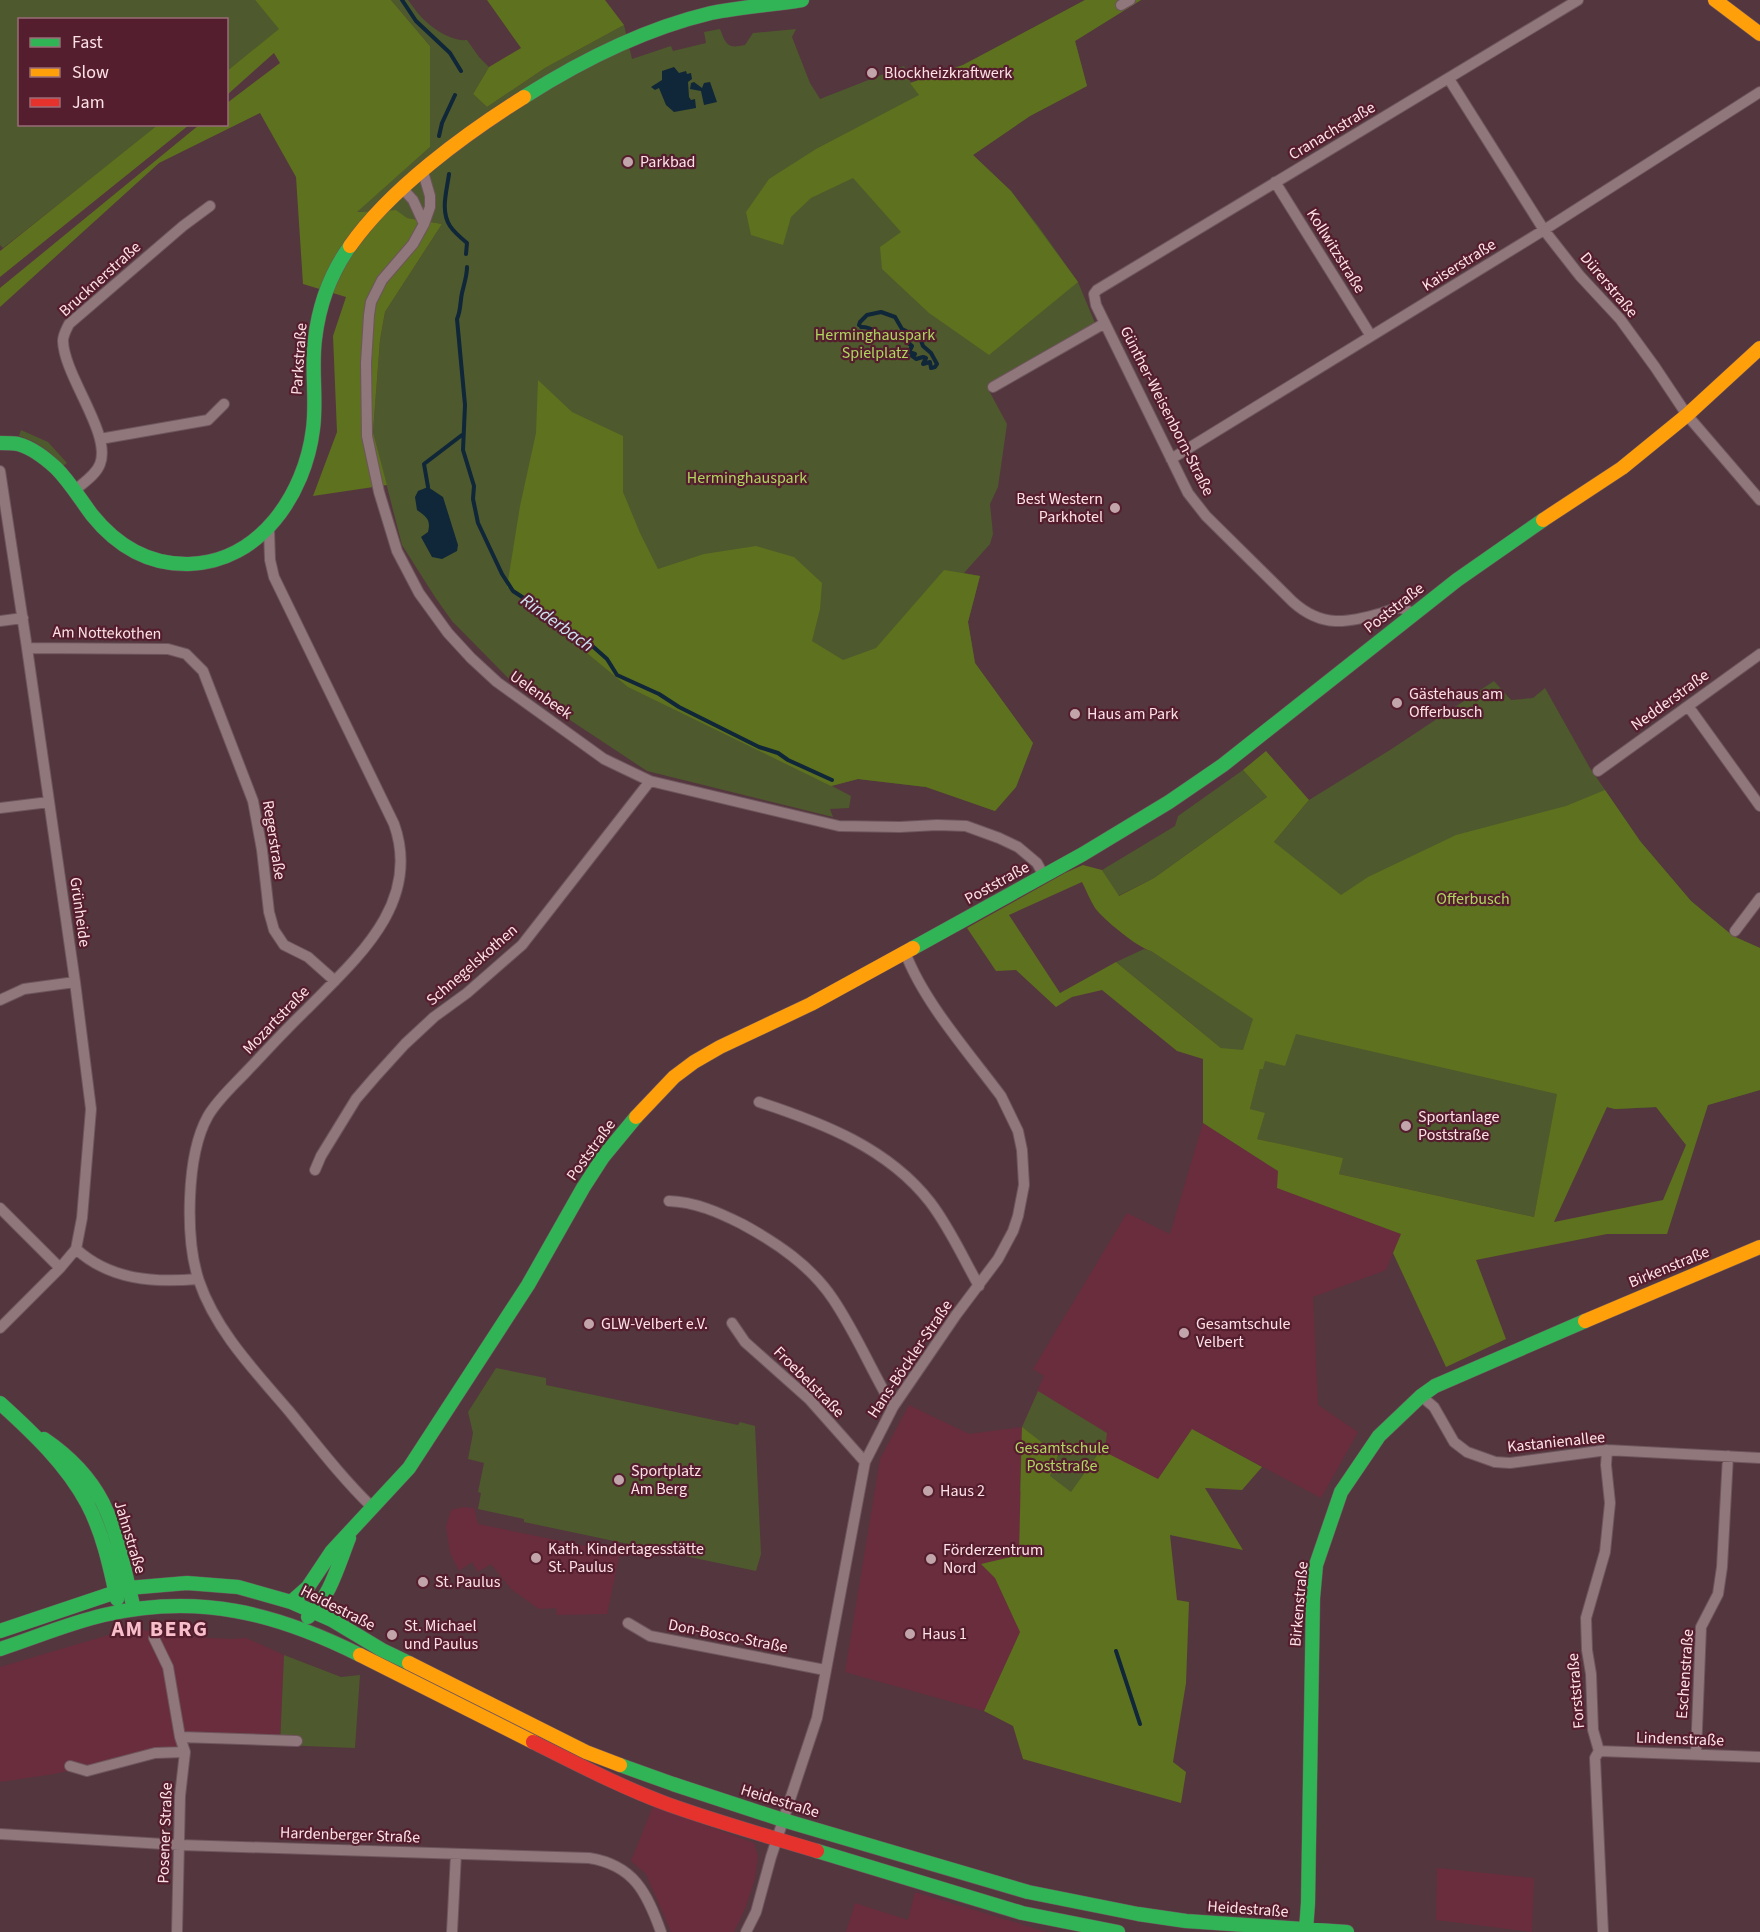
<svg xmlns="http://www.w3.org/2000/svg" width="1760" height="1932" viewBox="0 0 1760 1932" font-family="'Source Sans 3',sans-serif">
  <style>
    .built { fill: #6a2d3e }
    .green { fill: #4e592d }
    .forest { fill: #5e711e; fill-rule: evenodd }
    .water { fill: #102639 }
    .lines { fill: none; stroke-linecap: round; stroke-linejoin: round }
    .stream { stroke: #102639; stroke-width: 4 }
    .street-casing { stroke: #6e555c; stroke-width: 12 }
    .fast-casing { stroke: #6e555c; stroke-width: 15 }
    .slow-casing { stroke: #6e555c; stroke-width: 15 }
    .jam-casing { stroke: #6e555c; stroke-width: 15 }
    .street { stroke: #90777c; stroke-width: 10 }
    .fast { stroke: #30b455; stroke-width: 14 }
    .slow { stroke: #ff9f0a; stroke-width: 14 }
    .jam { stroke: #e5322d; stroke-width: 14 }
    .poi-dot { fill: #c2a5ab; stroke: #551e2e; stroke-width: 2 }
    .labels { text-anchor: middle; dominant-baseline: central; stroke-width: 4.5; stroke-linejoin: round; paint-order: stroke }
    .poi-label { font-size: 16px; fill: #fee1e6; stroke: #551e2e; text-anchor: start }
    .street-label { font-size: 16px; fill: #fee1e6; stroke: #551e2e }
    .park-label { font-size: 16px; fill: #afd65e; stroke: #551e2e }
    .water-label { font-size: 18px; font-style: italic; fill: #d0e4f4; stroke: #551e2e }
    .district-label { font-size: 22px; font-weight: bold; letter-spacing: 1.5px; fill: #f8bfcb; stroke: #551e2e }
  </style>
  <rect width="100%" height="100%" fill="#54363e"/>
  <!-- built -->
  <path class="built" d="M1203 1123 1278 1171V1188L1401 1234 1386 1270 1313 1297 1318 1405 1358 1432 1321 1498 1192 1429 1158 1479 1019 1555 982 1564 995 1578 1020 1632 984 1711 845 1672 880 1459 909 1405 969 1434 1022 1427 1044 1376 1033 1369 1127 1213 1170 1234Z
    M463 1507 474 1508 478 1524 620 1553 607 1614 557 1615 556 1608 539 1609 511 1589 491 1564 478 1572 472 1562 459 1571 450 1553 446 1526 451 1510Z
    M136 1627 158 1635 229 1639 246 1638 284 1655 280 1745 177 1739 178 1746 54 1774 0 1782V1667Z
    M653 1806 754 1843 758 1857 755 1878 745 1909 734 1932H671L646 1874 631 1861Z
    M1437 1868 1534 1878 1532 1932 1436 1920Z
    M915 1892 1040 1930 1048 1932H846L855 1903 908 1920Z"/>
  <!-- green -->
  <path class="green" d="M0 0H255L280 29 227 71 226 20H20V124L159 125 3 248 0 245Z
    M391 0H408C411 4 414 8 417 12 427 25 450 42 467 40L479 57 489 67 473 94 487 107 545 68 624 25 632 59 671 46 673 51 706 43 704 32 720 29C726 45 728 49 745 45L753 33 796 29 792 37 810 83 820 99 904 66 911 83 963 65 1085 0H1141L1075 41 1087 86 1030 116 973 155 1011 191 1039 227 1078 282 1095 323 987 387 1007 424 998 487 990 504 993 534 990 544 964 573 980 576 968 622 975 663 1033 743 1016 787 995 811 926 787 858 779 832 786 851 796 849 808 830 809 833 817 647 771 511 681 452 621 435 597 402 545 373 432 380 340 385 312 442 224 406 218 395 210 356 212 430 147V46Z
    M21 430 48 442 67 463 63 466C50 451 38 442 19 436Z
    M1494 681 1511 700 1533 698 1545 688 1590 768 1640 841 1691 901 1733 936 1760 948V1090L1708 1105 1615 1109 1558 1094 1534 1217 1339 1174 1342 1158 1257 1139 1250 1109 1260 1068 1221 1048 1116 962 1144 949 1151 951 1254 1019 1274 842 1309 800 1390 750Z
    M1243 770 1267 797 1154 878 1118 896 1102 870 1175 826 1178 816Z
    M496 1368 546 1378V1385L738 1425 740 1422 755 1426 761 1554 756 1571 524 1522V1519L478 1509 481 1493 478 1492 484 1463 468 1459 473 1433 468 1412Z
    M1038 1391 1107 1433 1096 1523 1020 1491 1022 1427Z
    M284 1655 341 1677 360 1675 355 1748 280 1745Z"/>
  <!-- forest -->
  <path class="forest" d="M255 0H391L430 46V147L357 212 396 210 407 218 442 224 385 312 380 340 373 432 387 485 313 496 337 432 333 336 346 297 303 284 296 177 260 113 159 163 0 307V288L199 125 226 124 227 103 280 63 274 53 227 95V71L279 29Z
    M487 0H605L624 25 545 68 487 107 473 94 489 67 521 48Z
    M1085 0H1141L1075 41 1087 86 1030 116 973 155 1011 191 1078 282 989 355 929 313 882 269 880 247 901 232 853 178 811 198 791 217 783 245 751 235 746 212 769 179 816 149 919 95 910 83 963 65Z
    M159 124 189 125 0 277V251Z
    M538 380 572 412 623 436V492L640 533 658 569 704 554 756 546 794 557 822 583 820 609 812 641 843 660 876 648 944 570 980 576 968 622 975 663 1033 743 1016 787 995 811 926 787 858 779 831 786 628 687 507 587 520 506 536 433Z
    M1266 751 1309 800 1274 842 1341 895 1368 877 1456 835 1566 806 1605 790 1640 841 1691 901 1733 936 1760 948V1090L1708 1105 1667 1234H1607L1476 1260 1506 1339 1446 1367 1393 1253 1401 1234 1277 1188 1278 1171 1203 1123V1059L1177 1051 1102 990 1072 997 1056 1007 1016 970 996 971 967 928 1065 873 1083 865 1102 870 1119 896 1154 878 1267 797 1243 770ZM1082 882C1086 890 1090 900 1095 908 1103 919 1138 948 1151 951L1253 1019 1243 1050 1221 1048 1116 962 1060 993 1009 915ZM1296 1034 1557 1094 1534 1217 1339 1174 1343 1158 1257 1139 1265 1113 1250 1109 1260 1069H1263L1265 1061 1285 1066ZM1607 1107 1615 1109 1656 1107 1686 1145 1663 1200 1554 1222Z
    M1022 1427 1058 1455 1050 1476 1071 1492 1101 1450 1158 1479 1192 1429 1262 1467 1242 1490 1205 1488 1243 1550 1170 1535 1177 1600 1189 1602 1186 1683 1173 1762 1186 1772 1181 1803 1023 1759 1013 1726 984 1711 1020 1632 995 1578 981 1564 1019 1555Z"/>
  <!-- water -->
  <path class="water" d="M674 67 679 73 686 71 687 74 691 73 692 79 688 82 689 97 691 100 695 99 696 108 674 112 666 105 659 88 655 90 651 87 662 80V71Z
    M694 82 702 88 704 83 710 82 717 102 704 105 701 91 690 89 691 83Z
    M428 487 443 497 458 545 457 551 442 559 432 557 421 537 428 532C431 520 427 517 417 510L415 497 418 491Z"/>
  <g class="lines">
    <!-- stream -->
    <path class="stream" d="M402 0 416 21 450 53 461 71
      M439 136 442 123 455 95
      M449 174C447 190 440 211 450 226 454 232 461 238 467 243L466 254
      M467 267C467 276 464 284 462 293 460 302 461 310 457 319L465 405 463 450 474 486 473 499 478 523 502 574 513 591 533 604 547 619 566 632 589 643 607 659 617 675 659 694 679 707 759 747 778 753 788 760 832 780
      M859 325 860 322 867 315 881 312 895 317 902 329 920 338 923 346 931 353 937 364 935 367 931 368 930 362 923 364 926 358 923 357 916 359 912 356 915 354 909 352 912 346C901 336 897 338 884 335 876 333 871 326 861 327
      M428 487 424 464 462 435
      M1116 1651 1140 1724"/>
    <defs>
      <path id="street" d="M1121 5 1130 0
        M1449 79 1544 230 1580 276 1620 319 1655 367 1687 415 1760 500
        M423 172 430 196V207L424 224 413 244 382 280 371 302 369 315 366 363 367 436 379 492 397 551 419 593 448 633 471 658 497 682 604 759 650 781 839 826 900 827 937 825 966 826 999 838 1018 847 1037 863 1044 876
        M1275 182 1371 336
        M403 189 413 200 424 224
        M993 387 1105 323
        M100 439 208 420 224 404
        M1171 459 1544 230 1760 92
        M0 471 27 648 75 982 91 1109 82 1218 76 1249 60 1268 0 1328
        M74 491C83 483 96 475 100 464 112 434 64 376 63 341 63 335 66 330 69 324L183 226 210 206
        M269 529 270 560 274 577 394 824C422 903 357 958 307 1009 286 1029 267 1050 247 1071 234 1085 218 1099 208 1116 186 1155 185 1239 199 1281 216 1331 255 1371 289 1411 316 1444 342 1478 372 1507
        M1412 614C1410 612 1407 610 1404 609 1398 606 1388 611 1382 613 1347 623 1322 628 1293 602L1206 516 1188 493 1096 305 1094 294 1097 290 1578 0
        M0 621 23 618
        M27 648 168 649 186 654 203 671 253 801 262 850 269 912 274 930 284 945 308 957 335 981
        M1688 706 1760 806
        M1598 771 1760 654
        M0 808 49 802
        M1735 931 1760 898
        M0 1000 24 989 75 982
        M759 1102C823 1123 888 1148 930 1202 950 1228 963 1258 979 1286
        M315 1170 321 1156 356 1099 375 1077 405 1044 434 1017 467 993 522 945 650 781
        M669 1201C695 1202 718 1212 742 1224 777 1243 811 1266 833 1299 856 1333 872 1372 893 1407
        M0 1208 60 1268
        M76 1249C110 1280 154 1283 198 1279
        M732 1323 745 1342 809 1399 865 1462
        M1421 1396 1434 1407 1454 1442 1467 1452 1495 1462 1510 1463 1607 1450 1760 1458
        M628 1623 650 1636 825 1670
        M154 1638 168 1667 180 1737 185 1752 180 1796 177 1932
        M180 1737 297 1741
        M1599 1751 1760 1757
        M1696 1754 1701 1627 1718 1594 1722 1567 1728 1456
        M70 1766 87 1771 155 1753 185 1752
        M0 1834 180 1845 589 1858C634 1865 647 1893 661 1932
        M452 1932 456 1854
        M746 1932 756 1912 771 1857 817 1718 865 1462 893 1407 956 1315 998 1259 1013 1231 1018 1216 1024 1185 1022 1150 1018 1131 1001 1096C969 1053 923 1001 905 952
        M1603 1932 1595 1758 1599 1751 1593 1730 1591 1674 1587 1650 1586 1618 1605 1552 1610 1503 1606 1465 1607 1450"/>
      <path id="fast" d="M524 97C582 60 644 29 711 13 741 7 772 5 802 0
        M0 443C6 443 12 443 18 444 33 448 45 458 56 468 70 482 80 499 92 515 117 546 149 565 189 564 260 562 305 494 313 429 317 399 311 369 315 339 319 305 330 274 350 246
        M913 948 1083 854 1169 802 1223 765 1457 580 1543 520
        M0 1403C32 1432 66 1464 87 1503 103 1533 110 1567 117 1599
        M44 1439C113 1486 115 1534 134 1609
        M291 1602 308 1587 332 1551 409 1468 528 1285 583 1188 603 1157 636 1117
        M308 1617C330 1597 338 1566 349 1538
        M0 1631 128 1588 187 1583 238 1587 291 1602 332 1620 382 1650 409 1663
        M0 1649C34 1638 69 1623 104 1615 198 1593 276 1613 360 1655
        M620 1765 673 1784 783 1820 1028 1892 1138 1914 1186 1921 1347 1932
        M817 1851 1022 1913 1118 1932
        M1306 1930 1308 1903 1313 1598 1316 1565 1341 1492 1379 1436 1421 1396 1435 1386 1585 1321"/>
      <path id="slow" d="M1715 0 1760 34
        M350 246C390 189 465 134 524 97
        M1543 520 1622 468 1687 415 1760 348
        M636 1117 674 1077 694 1062 720 1047 811 1004 913 948
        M1585 1321 1760 1247
        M360 1655 533 1742
        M409 1663 586 1752 620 1765"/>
      <path id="jam" d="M533 1742C577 1764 621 1787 667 1804 717 1822 767 1836 817 1851"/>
    </defs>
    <!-- street casing -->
    <use href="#street" class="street-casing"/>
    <!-- fast casing -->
    <use href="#fast" class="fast-casing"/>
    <!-- slow casing -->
    <use href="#slow" class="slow-casing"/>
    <!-- jam casing -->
    <use href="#jam" class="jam-casing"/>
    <!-- street -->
    <use href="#street" class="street"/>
    <!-- fast -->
    <use href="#fast" class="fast"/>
    <!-- slow -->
    <use href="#slow" class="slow"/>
    <!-- jam -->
    <use href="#jam" class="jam"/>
  </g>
  <!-- markers -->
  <g class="poi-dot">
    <circle cx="872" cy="73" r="6"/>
    <circle cx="628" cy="162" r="6"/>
    <circle cx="1115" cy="508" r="6"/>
    <circle cx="1397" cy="703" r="6"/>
    <circle cx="1075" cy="714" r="6"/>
    <circle cx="1406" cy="1126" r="6"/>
    <circle cx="589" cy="1324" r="6"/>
    <circle cx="1184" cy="1333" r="6"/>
    <circle cx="619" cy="1480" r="6"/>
    <circle cx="928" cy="1491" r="6"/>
    <circle cx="536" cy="1558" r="6"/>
    <circle cx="931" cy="1559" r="6"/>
    <circle cx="423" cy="1582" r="6"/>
    <circle cx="910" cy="1634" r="6"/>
    <circle cx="392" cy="1635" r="6"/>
  </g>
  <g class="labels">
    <!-- poi labels -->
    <g class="poi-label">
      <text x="884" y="73">Blockheizkraftwerk</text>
      <text x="640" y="162">Parkbad</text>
      <text x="1103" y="499" text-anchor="end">Best Western<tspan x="1103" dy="18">Parkhotel</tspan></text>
      <text x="1409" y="694">Gästehaus am<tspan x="1409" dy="18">Offerbusch</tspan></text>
      <text x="1087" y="714">Haus am Park</text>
      <text x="1418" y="1117">Sportanlage<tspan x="1418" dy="18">Poststraße</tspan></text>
      <text x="601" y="1324">GLW-Velbert e.V.</text>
      <text x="1196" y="1324">Gesamtschule<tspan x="1196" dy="18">Velbert</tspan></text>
      <text x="631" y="1471">Sportplatz<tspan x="631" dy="18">Am Berg</tspan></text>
      <text x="940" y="1491">Haus 2</text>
      <text x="548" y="1549">Kath. Kindertagesstätte<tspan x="548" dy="18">St. Paulus</tspan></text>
      <text x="943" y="1550">Förderzentrum<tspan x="943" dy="18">Nord</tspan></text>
      <text x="435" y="1582">St. Paulus</text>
      <text x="404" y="1626">St. Michael<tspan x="404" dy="18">und Paulus</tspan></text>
      <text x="922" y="1634">Haus 1</text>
    </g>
    <!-- street labels -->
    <g class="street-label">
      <text transform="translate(1332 131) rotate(-31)">Cranachstraße</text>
      <text transform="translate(1336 251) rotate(58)">Kollwitzstraße</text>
      <text transform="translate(1459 265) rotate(-32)">Kaiserstraße</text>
      <text transform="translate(100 279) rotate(-42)">Brucknerstraße</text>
      <text transform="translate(1609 285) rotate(50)">Dürerstraße</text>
      <text transform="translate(299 359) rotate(-86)">Parkstraße</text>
      <text transform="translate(1167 411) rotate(63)">Günther-Weisenborn-Straße</text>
      <text transform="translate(1394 608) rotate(-38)">Poststraße</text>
      <text transform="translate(107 633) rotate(1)">Am Nottekothen</text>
      <text transform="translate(541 695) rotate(35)">Uelenbeek</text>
      <text transform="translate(1670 700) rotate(-36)">Nedderstraße</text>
      <text transform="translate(274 840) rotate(81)">Regerstraße</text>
      <text transform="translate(997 883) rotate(-29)">Poststraße</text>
      <text transform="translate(80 912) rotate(82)">Grünheide</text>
      <text transform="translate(472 965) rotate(-41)">Schnegelskothen</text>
      <text transform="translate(276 1020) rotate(-46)">Mozartstraße</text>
      <text transform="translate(591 1150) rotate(-54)">Poststraße</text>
      <text transform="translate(1669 1267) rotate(-22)">Birkenstraße</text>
      <text transform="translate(910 1359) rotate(-56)">Hans-Böckler-Straße</text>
      <text transform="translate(809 1382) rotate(45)">Froebelstraße</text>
      <text transform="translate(1556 1442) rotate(-6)">Kastanienallee</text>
      <text transform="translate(130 1537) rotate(73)">Jahnstraße</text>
      <text transform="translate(1299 1604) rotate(-85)">Birkenstraße</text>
      <text transform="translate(338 1608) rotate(27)">Heidestraße</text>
      <text transform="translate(728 1636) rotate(11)">Don-Bosco-Straße</text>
      <text transform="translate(1685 1674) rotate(-86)">Eschenstraße</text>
      <text transform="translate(1576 1691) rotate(-95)">Forststraße</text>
      <text transform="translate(1680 1739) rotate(2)">Lindenstraße</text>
      <text transform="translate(780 1801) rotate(17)">Heidestraße</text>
      <text transform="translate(165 1833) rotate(-88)">Posener Straße</text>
      <text transform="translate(350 1835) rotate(2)">Hardenberger Straße</text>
      <text transform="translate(1248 1909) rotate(4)">Heidestraße</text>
    </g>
    <!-- park labels -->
    <g class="park-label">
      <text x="875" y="335">Herminghauspark<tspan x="875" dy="18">Spielplatz</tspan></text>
      <text x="747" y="478">Herminghauspark</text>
      <text x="1473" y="899">Offerbusch</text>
      <text x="1062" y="1448">Gesamtschule<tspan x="1062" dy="18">Poststraße</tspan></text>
    </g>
    <!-- water labels -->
    <g class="water-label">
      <text transform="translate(557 623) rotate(36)">Rinderbach</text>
    </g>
    <!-- district labels -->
    <g class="district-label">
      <text x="160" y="1629">AM BERG</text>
    </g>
  </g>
  <!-- legend -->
  <rect x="18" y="18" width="210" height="108" fill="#551e2e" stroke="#996c78" stroke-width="1.5"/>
  <rect x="30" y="38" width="30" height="9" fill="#30b455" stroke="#996c78" stroke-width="1.5"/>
  <text x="72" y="48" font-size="18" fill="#fee1e6">Fast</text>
  <rect x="30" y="68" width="30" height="9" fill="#ff9f0a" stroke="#996c78" stroke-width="1.5"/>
  <text x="72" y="78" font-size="18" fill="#fee1e6">Slow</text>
  <rect x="30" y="98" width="30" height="9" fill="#e5322d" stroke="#996c78" stroke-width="1.5"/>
  <text x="72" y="108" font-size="18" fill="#fee1e6">Jam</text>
</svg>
